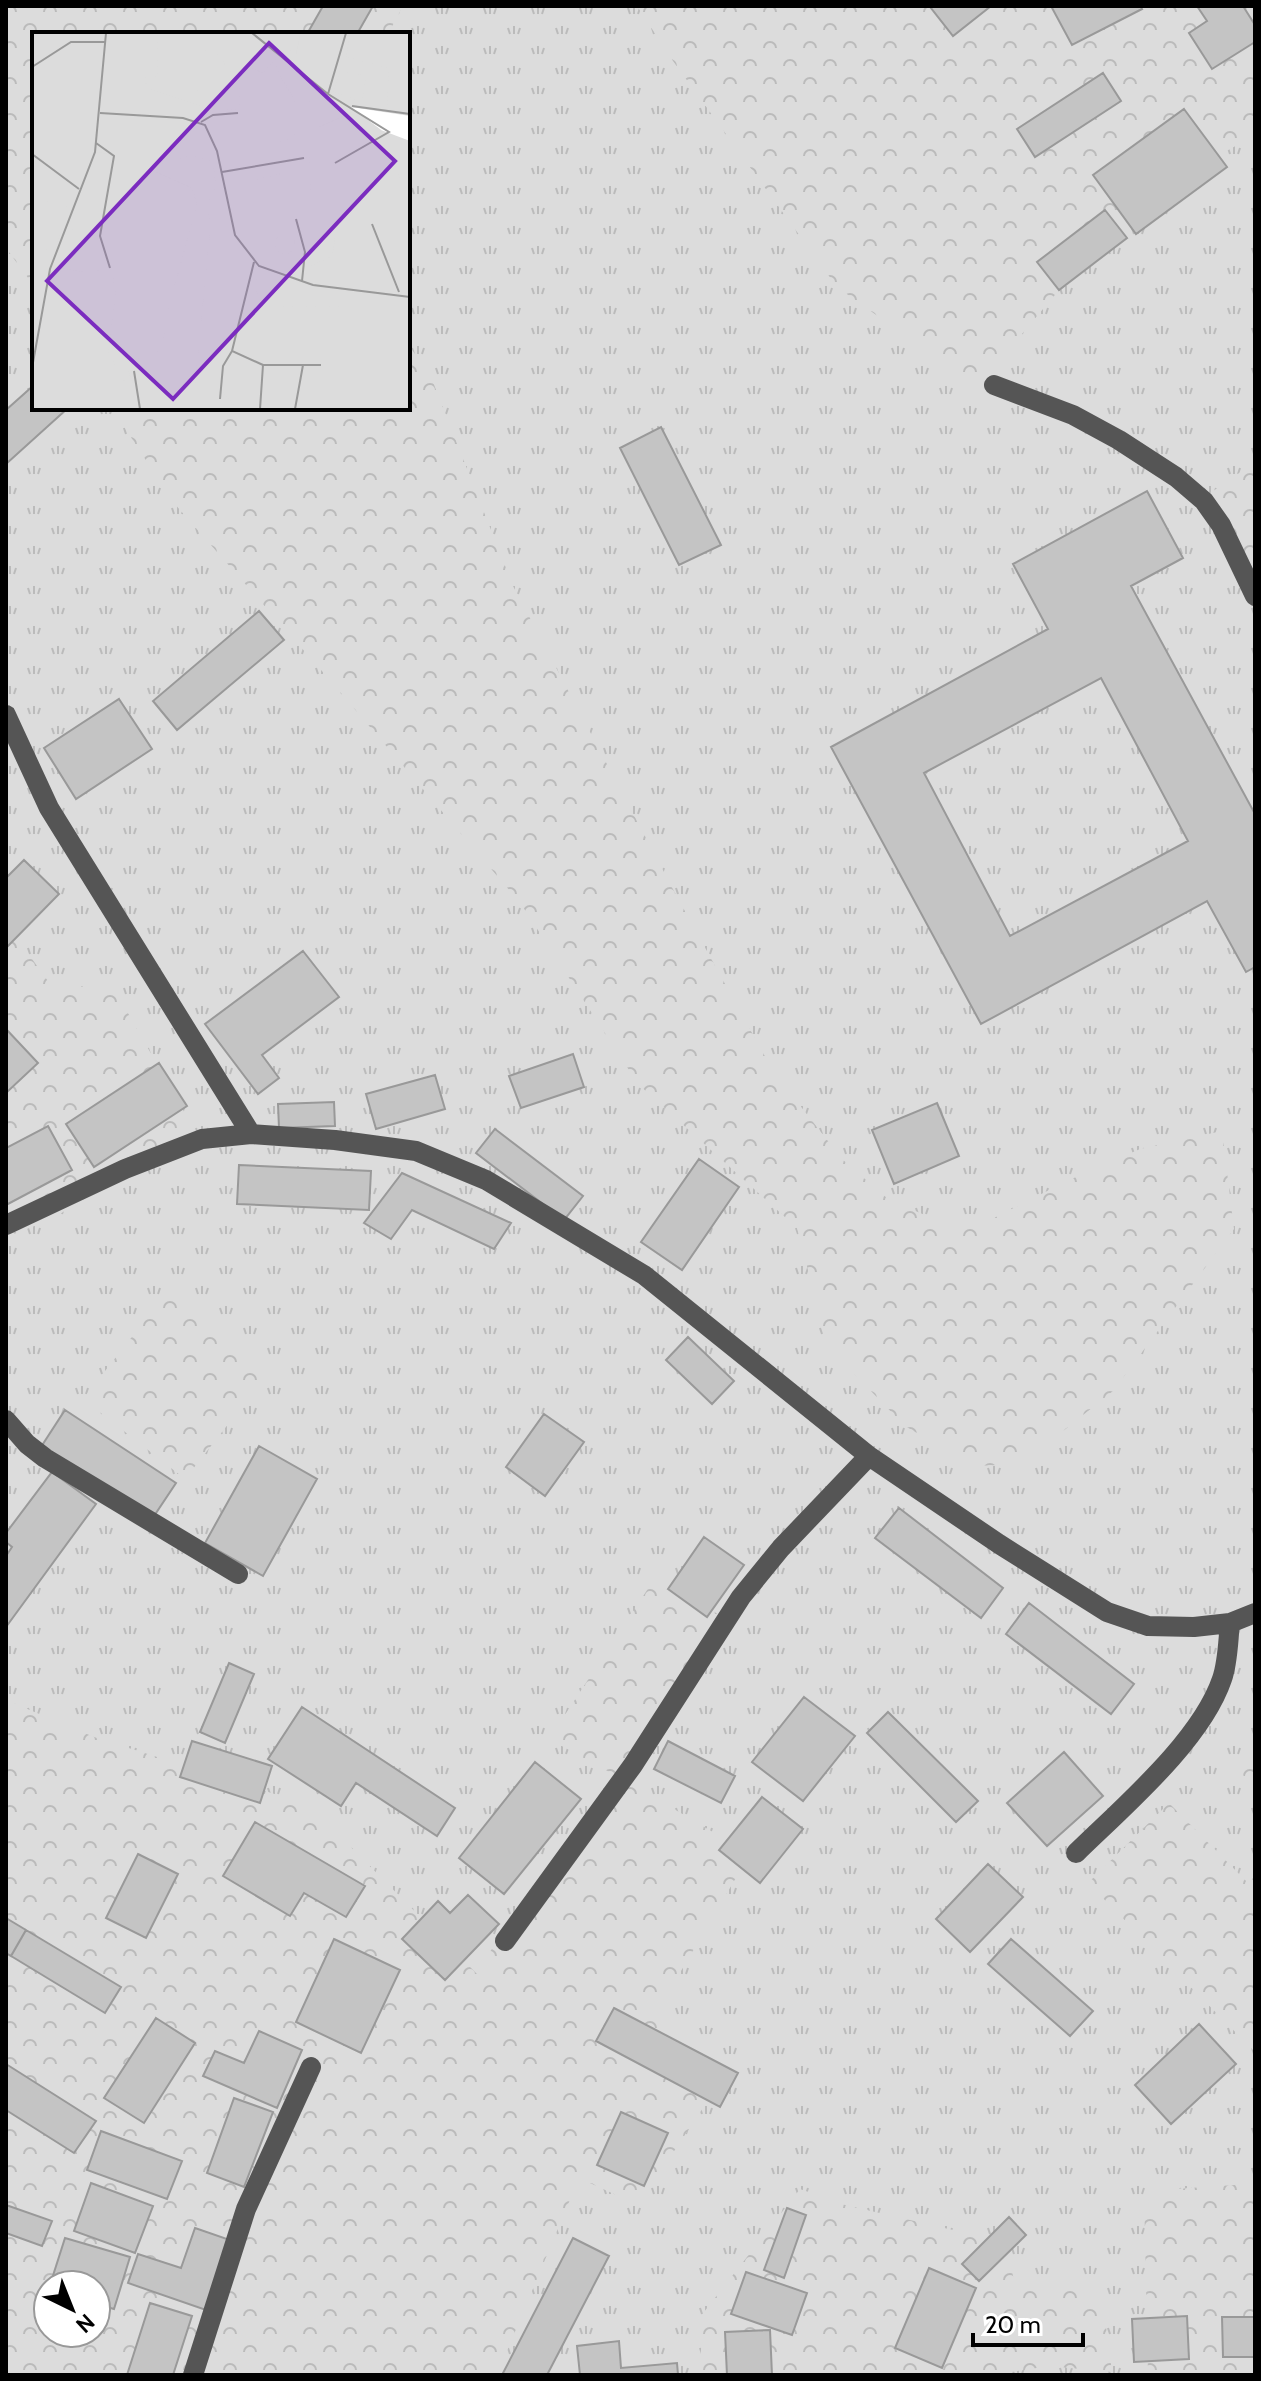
<svg xmlns="http://www.w3.org/2000/svg" width="1261" height="2381" viewBox="0 0 1261 2381" font-family="Cabin,sans-serif">
  <style>
    .grass { fill: url(#grass-tufts); fill-rule: evenodd }
    .forest { fill: url(#forest-crowns); fill-rule: evenodd }
    .building { fill: #c4c4c4; stroke: #999; stroke-width: 2; fill-rule: evenodd }
    .lines { fill: none; stroke-linecap: round; stroke-linejoin: round }
    .minor { stroke: #555; stroke-width: 20 }
    .inset-road { fill: none; stroke: #999; stroke-width: 2 }
    .view { fill: #7b2cbf; fill-opacity: 0.15; stroke: #7b2cbf; stroke-width: 4 }
    .inset-edge { fill: none; stroke: #000; stroke-width: 4 }
  </style>
  <defs>
    <pattern id="grass-tufts" width="24" height="20" patternUnits="userSpaceOnUse" patternTransform="scale(2)"><rect width="24" height="20" fill="#dcdcdc"/><path d="M3 7l-1-3M5 7V3M7 7l1-3M15 17l-1-3M17 17v-4M19 17l1-3" fill="none" stroke="#bbb"/></pattern>
    <pattern id="forest-crowns" width="20" height="18" patternUnits="userSpaceOnUse" patternTransform="scale(2)"><rect width="20" height="18" fill="#dcdcdc"/><path d="M2 6a3 3 0 1 1 6 0M12 15a3 3 0 1 1 6 0" fill="none" stroke="#bbb"/></pattern>
  </defs>
  <rect width="100%" height="100%" fill="#fff"/>
  <!-- grass -->
  <path class="grass" d="M6 6H1255V2375H6ZM34 34H408V408H34ZM48 2285H96V2333H48Z"/>
  <!-- forest -->
  <path class="forest" d="M6 6H403L388 34H34V286L6 248Z
    M637 6H1255V135L1168 184 1103 238 977 387 837 287 673 61Z
    M408 344 431 377 513 586 675 893 773 1071 842 1159 888 1199 950 1226 992 1219 1067 1181 1140 1149 1222 1131 1234 1229 1113 1391 1022 1464 973 1466 905 1426 828 1347 797 1228 638 1084 521 904 329 679 173 502 112 408H408Z
    M1255 462V579L1240 546 1193 505Z
    M6 923 53 988 112 985 195 1131 50 1220 6 1237Z
    M168 1291 270 1371 185 1479 83 1399Z
    M657 1575 727 1620 625 1780 750 1854 658 2010 721 2081 638 2205 579 2178 497 2375H14L6 2373V1700L94 1737 309 1805 477 1974 503 1930 624 1780 549 1739ZM48 2285H96V2333H48Z
    M1255 1743V1803L1239 1765Z
    M1169 1803 1248 1883 1255 1876V2052L1088 1883Z
    M1255 2180V2375H1148L1144 2191 1250 2184Z
    M800 2189 845 2205 1005 2242 1014 2280 1100 2282 1112 2372 1049 2366 992 2375H699L704 2312Z"/>
  <!-- building -->
  <path class="building" d="M323 6H373L357 34H307Z
    M933 6H991L953 36 931 8Z
    M1051 6H1140L1142 9 1072 45Z
    M1197 6H1243L1255 25V42L1212 69 1189 33 1207 21Z
    M1103 73 1121 101 1035 157 1017 129Z
    M1184 109 1227 167 1136 234 1093 175Z
    M1105 210 1127 238 1059 290 1037 262Z
    M34 385V408H68L6 464V410Z
    M661 427 721 545 679 565 620 448Z
    M1147 491 1183 558 1131 586 1255 814V967L1246 972 1207 901 981 1024 831 747 1048 629 1013 564ZM1101 678 1188 841 1010 936 924 773Z
    M259 611 284 640 177 730 153 701Z
    M119 699 152 749 76 799 44 748Z
    M24 860 59 894 6 948V878Z
    M303 951 339 997 262 1055 279 1078 258 1094 205 1024Z
    M6 1029 38 1063 6 1093Z
    M573 1054 584 1087 521 1108 509 1076Z
    M159 1063 187 1106 94 1167 66 1124Z
    M435 1075 445 1109 376 1129 366 1094Z
    M334 1102 335 1126 279 1128 278 1104Z
    M937 1103 959 1156 894 1184 872 1130Z
    M48 1126 72 1170 6 1205V1148Z
    M495 1129 583 1196 564 1220 476 1153Z
    M699 1159 739 1187 682 1270 641 1242Z
    M239 1165 371 1171 369 1210 237 1204Z
    M402 1173 511 1223 494 1249 412 1210 391 1239 364 1223Z
    M688 1337 734 1381 712 1404 666 1360Z
    M65 1410 176 1483 152 1519 41 1447Z
    M544 1414 584 1442 545 1496 506 1467Z
    M259 1446 317 1479 263 1576 205 1543Z
    M52 1472 96 1504 6 1627V1556L12 1547 6 1542V1533Z
    M899 1508 1003 1588 981 1618 875 1538Z
    M704 1537 744 1565 707 1617 668 1589Z
    M1029 1603 1134 1684 1111 1714 1006 1634Z
    M229 1663 254 1674 225 1743 200 1732Z
    M804 1697 855 1736 803 1801 752 1762Z
    M302 1707 455 1808 437 1836 356 1783 341 1806 268 1759Z
    M888 1712 978 1801 956 1822 867 1733Z
    M192 1741 272 1766 260 1803 180 1777Z
    M668 1741 735 1776 721 1803 654 1769Z
    M1064 1752 1103 1796 1047 1846 1007 1803Z
    M535 1762 581 1799 504 1894 459 1858Z
    M762 1797 803 1829 760 1883 719 1850Z
    M255 1822 365 1886 346 1917 304 1893 290 1916 223 1876Z
    M138 1854 178 1874 146 1938 106 1918Z
    M988 1864 1023 1897 970 1952 936 1919Z
    M468 1895 499 1924 445 1980 402 1939 438 1901 450 1913Z
    M6 1918 26 1930 11 1956 6 1953Z
    M26 1930 121 1987 105 2013 11 1956Z
    M334 1939 400 1970 361 2053 296 2022Z
    M1011 1939 1093 2011 1070 2036 988 1964Z
    M614 2008 738 2073 720 2107 596 2041Z
    M156 2018 195 2043 144 2123 104 2098Z
    M1199 2024 1236 2064 1171 2124 1135 2085Z
    M259 2031 302 2050 277 2108 203 2076 215 2051 244 2063Z
    M6 2064 96 2121 74 2153 6 2110Z
    M234 2098 273 2112 244 2187 207 2173Z
    M621 2112 668 2133 644 2186 597 2165Z
    M101 2131 182 2161 167 2199 87 2170Z
    M91 2183 153 2206 135 2253 74 2231Z
    M6 2205 52 2221 42 2246 6 2233Z
    M787 2208 806 2215 784 2278 764 2270Z
    M1009 2217 1026 2235 979 2281 962 2264Z
    M195 2228 230 2240 206 2310 128 2283 138 2254 181 2268Z
    M65 2238 130 2257 114 2309 96 2304V2285H50Z
    M573 2238 609 2256 547 2375H502Z
    M929 2268 976 2288 942 2368 895 2348Z
    M746 2272 807 2293 792 2335 731 2314Z
    M150 2303 192 2316 173 2375H127Z
    M1187 2316 1189 2359 1134 2362 1132 2319Z
    M1222 2317H1255V2357H1223Z
    M770 2330 772 2375H727L725 2332Z
    M619 2341 621 2368 677 2363 678 2375H580L577 2346Z"/>
  <g class="lines">
    <!-- minor -->
    <path class="minor" d="M994 385 1073 415 1119 440 1176 477 1204 501 1221 525 1255 596
      M6 715 49 808 251 1134
      M6 1225 125 1169 202 1139 251 1134 335 1140 416 1151 486 1180 644 1275 869 1456 999 1544 1107 1612 1148 1626 1194 1627 1230 1623 1255 1613
      M6 1420 27 1444 45 1458 238 1574
      M1076 1853C1123 1807 1201 1741 1222 1679 1228 1662 1228 1641 1230 1623
      M505 1941 633 1765 741 1597 781 1548 869 1456
      M193 2375 246 2209 311 2067"/>
  </g>
  <!-- overview -->
  <g transform="translate(32 32)">
    <rect width="378" height="378" fill="#fff"/>
    <path d="M0 1H378V84L319 75 349 98 378 109V377H0Z" fill="#dcdcdc"/>
    <path d="M125 1H222L248 22 231 41 209 31 199 41 185 21 173 18 165 62 185 66 182 75 174 76 117 57 111 46 126 44ZM242 1 268 4 264 22 240 9ZM318 1H378V79L355 77 357 36 314 25ZM46 7 73 8 62 120 80 122 69 205 30 195 22 219 0 216V165L38 175 46 155 0 121V34ZM251 26 294 59 293 64 265 73 244 36ZM308 39 334 44 330 70 301 60ZM190 45H207L208 77 192 78V62L181 63V52H190ZM323 79 349 98 348 107 378 165V264L312 258 309 275 226 274 228 263 222 258 227 236 270 248 279 234 300 224 303 206 279 158 277 125 245 131 248 142 222 148 219 137 244 131 239 112 262 105 263 92 283 87 287 95ZM160 124 181 130 184 155 176 170 178 199 163 352 186 354 205 377H112L93 332 131 318 133 289 165 172 160 156 124 140 132 129ZM243 212a10 10 0 1 1 20 0a10 10 0 1 1-20 0ZM17 234 53 240 79 237 84 260 76 320 108 377H0L2 309Z" fill="#dcdcdc"/>
    <path class="inset-road" d="M220 1 296 62 357 100 303 131M0 35 39 10H73M296 62 314 1M320 74 378 82M68 81 151 86 173 93 185 119 203 203 227 234 281 253 378 265M169 90 181 83 206 81M64 111 82 124 68 204 78 236M0 122 47 157M190 140 272 126M264 187 273 220 270 249M340 192 367 260M222 230 200 319 231 333 228 377M231 333H289M0 336 18 237 63 120 74 1M102 339 108 377M188 367 191 334 200 319M263 377 271 333"/>
    <path class="view" d="M237 11 363 129 141 367 15 249Z"/>
    <rect width="378" height="378" class="inset-edge"/>
  </g>
  <!-- border -->
  <rect width="1261" height="2381" fill="none" stroke="#000000" stroke-width="16"/>
  <!-- north arrow -->
  <g transform="translate(72 2309) rotate(137)"><circle r="38" fill="#ffffff" stroke="#999999" stroke-width="2"/>
  <path d="M0-6L14 30L0 20L-14 30Z" fill="#000000"/>
  <text y="-12" font-size="22" font-weight="bold" text-anchor="middle" fill="#000000">N</text>
  </g>
  <!-- scale -->
  <path d="M973 2333v12h110v-12" fill="none" stroke="#000000" stroke-width="4"/>
  <text x="985" y="2333" font-size="24" fill="#000000" stroke="#ffffff" stroke-width="6" paint-order="stroke">20 m</text>
</svg>
